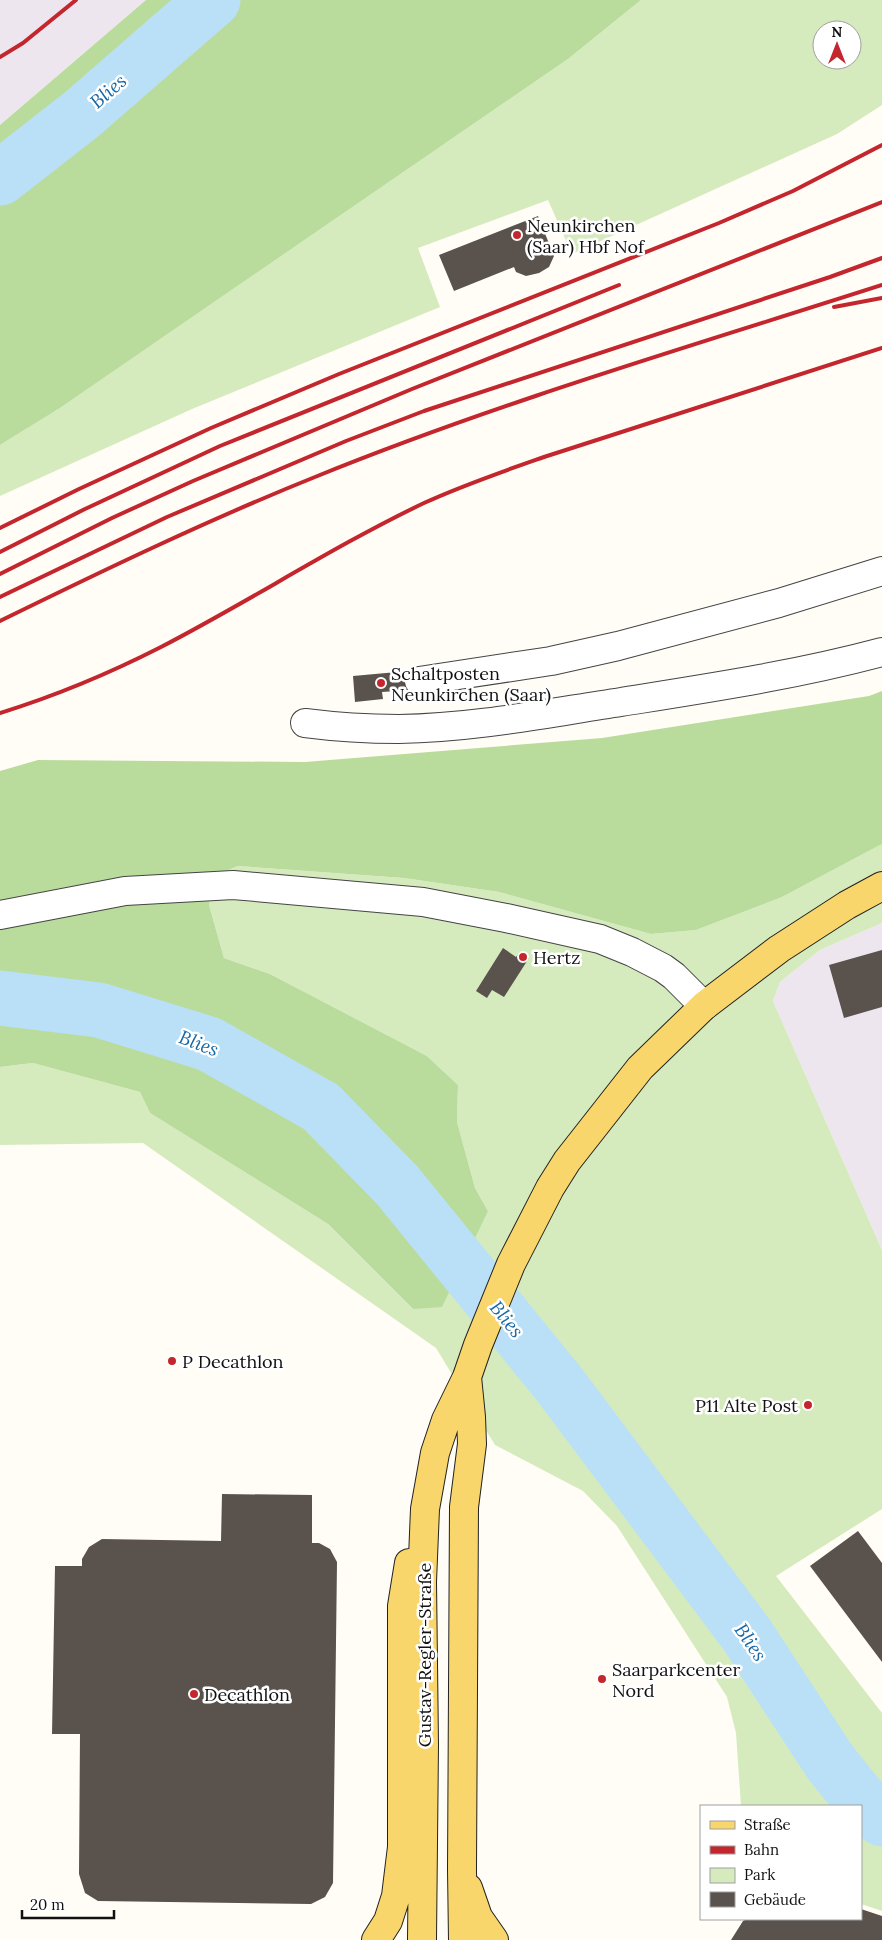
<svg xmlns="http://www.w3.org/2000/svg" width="882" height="1940" viewBox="0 0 882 1940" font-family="Lora,serif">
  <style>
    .industrial { fill: #eee6ef }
    .green { fill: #d5ebbd; fill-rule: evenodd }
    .forest { fill: #b9dc9c }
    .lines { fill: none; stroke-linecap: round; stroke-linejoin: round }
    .river { stroke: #b9e0f7; stroke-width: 55 }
    .building { fill: #5a524d }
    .minor-casing { stroke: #444; stroke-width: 30 }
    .major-casing { stroke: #222; stroke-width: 30 }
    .minor { stroke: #fff; stroke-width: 28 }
    .major { stroke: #f9d66b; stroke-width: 28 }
    .rail { stroke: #c4262e; stroke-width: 4 }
    .poi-dot { fill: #c4262e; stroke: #fff; stroke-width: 2 }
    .labels { text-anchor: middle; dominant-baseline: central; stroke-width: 5; stroke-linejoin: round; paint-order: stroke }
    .poi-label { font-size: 18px; fill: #111; stroke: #fff; text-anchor: start }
    .street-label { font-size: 18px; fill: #111; stroke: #fff }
    .water-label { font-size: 19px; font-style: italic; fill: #1768a6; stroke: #fff }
  </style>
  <rect width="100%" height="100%" fill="#fffdf5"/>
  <!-- industrial -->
  <path class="industrial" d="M0 0H146L0 125Z
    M882 923V1250L773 1001 780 982 820 950Z"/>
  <!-- green -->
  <path class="green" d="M641 0H882V105L837 134 572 254 548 200 418 248 440 307 192 409 0 496V445L60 408 568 59ZM822 30H852V60H822Z
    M882 844V923L820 950 780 982 773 1001 882 1250V1509L776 1576 882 1713V1911L861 1904V1806H741L736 1733 727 1697 617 1526 583 1491 495 1445 436 1348 143 1143 0 1145V1067L33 1063 140 1092 150 1113 328 1224 413 1309 488 1211 475 1188 457 1122 458 1085 427 1056 270 974 224 958 209 905 214 876 238 866 404 878 499 892 651 934 696 930 782 897Z"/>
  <!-- forest -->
  <path class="forest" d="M146 0H641L568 59 60 408 0 445V125Z
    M882 691V844L782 897 696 930 651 934 499 892 404 878 238 866 214 876 209 905 224 958 270 974 427 1056 458 1085 457 1122 475 1188 488 1211 442 1307 413 1309 328 1224 150 1113 140 1092 33 1063 0 1067V771L38 760 305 762 602 738 869 696Z"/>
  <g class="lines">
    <!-- river -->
    <path class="river" d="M0 178 82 114 213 0
      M0 998 99 1010 209 1044 321 1107 397 1185 559 1384 747 1635 830 1762 858 1797 882 1819"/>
  </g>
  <!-- building -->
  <path class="building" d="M538 216 554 256 549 267 539 273 526 276 516 272 514 267 454 291 439 255Z
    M408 671 410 690 382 692 383 699 355 702 353 676Z
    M503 948 516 957 520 952 529 958 504 997 492 990 487 998 476 991Z
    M882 950V1007L844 1018 829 965Z
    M222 1494 312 1495V1543H319L330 1549 337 1562 333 1883 325 1897 311 1904 98 1901 85 1893 79 1874 80 1734H52L55 1566H82V1559L89 1547 102 1539 221 1541Z
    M858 1531 882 1563V1662L810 1566Z
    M861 1909 882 1916V1940H731L743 1921 747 1919H861Z"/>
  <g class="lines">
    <defs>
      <path id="minor" d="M419 681 551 661 618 646 779 603 882 571
        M305 723C336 727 368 729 399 729 474 728 548 713 621 702 709 688 796 675 882 652
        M0 915 125 891 233 885 423 902 506 918 600 939 632 952 663 968 674 976 704 1006"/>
      <path id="major" d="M468 1888 478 1917 494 1940
        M376 1940 388 1921 396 1896 402 1847V1606L409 1563
        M422 1940 424 1745 422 1582 425 1509 435 1453 446 1420 467 1377 478 1345 511 1264 550 1188 567 1161 640 1068 704 1006 779 949 847 905 882 886
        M463 1940 462 1870 464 1507 472 1444 471 1417 467 1377"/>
    </defs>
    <!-- minor casing -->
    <use href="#minor" class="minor-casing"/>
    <!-- major casing -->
    <use href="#major" class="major-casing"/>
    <!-- minor -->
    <use href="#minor" class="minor"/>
    <!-- major -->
    <use href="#major" class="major"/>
    <!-- rail -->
    <path class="rail" d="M0 57 23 43 76 0
      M834 307 882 298
      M0 528 79 489 211 428 339 374 719 223 793 191 882 145
      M0 552 85 509 220 446 619 285
      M0 574 112 518 193 481 412 389 882 202
      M0 597 167 517 346 441 424 411 830 277 882 258
      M0 621C104 570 208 520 315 477 500 402 692 346 882 285
      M0 713C55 696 110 673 161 647 250 601 334 546 424 503 463 485 504 471 544 457L882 348"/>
  </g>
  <!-- markers -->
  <g class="poi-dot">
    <circle cx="517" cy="235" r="5"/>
    <circle cx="381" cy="683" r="5"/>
    <circle cx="523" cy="957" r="5"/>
    <circle cx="172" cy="1361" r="5"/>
    <circle cx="808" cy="1405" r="5"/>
    <circle cx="602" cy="1679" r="5"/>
    <circle cx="194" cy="1694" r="5"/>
  </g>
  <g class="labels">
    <!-- poi labels -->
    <g class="poi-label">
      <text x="527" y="225">Neunkirchen<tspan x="527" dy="21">(Saar) Hbf Nof</tspan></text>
      <text x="391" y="673">Schaltposten<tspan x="391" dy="21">Neunkirchen (Saar)</tspan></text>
      <text x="533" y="957">Hertz</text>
      <text x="182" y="1361">P Decathlon</text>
      <text x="798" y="1405" text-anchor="end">P11 Alte Post</text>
      <text x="612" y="1669">Saarparkcenter<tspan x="612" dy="21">Nord</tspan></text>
      <text x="204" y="1694">Decathlon</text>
    </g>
    <!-- street labels -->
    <g class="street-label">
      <text transform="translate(424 1655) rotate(-90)">Gustav-Regler-Straße</text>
    </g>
    <!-- water labels -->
    <g class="water-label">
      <text transform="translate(108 91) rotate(-41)">Blies</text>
      <text transform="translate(199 1043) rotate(21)">Blies</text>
      <text transform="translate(507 1319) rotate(51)">Blies</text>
      <text transform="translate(751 1642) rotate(56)">Blies</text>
    </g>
  </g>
  <!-- legend -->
  <rect x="700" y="1805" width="162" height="115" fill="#ffffff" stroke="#a0a0a0"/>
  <rect x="710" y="1821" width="25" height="8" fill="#f9d66b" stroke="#a0a0a0"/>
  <text x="744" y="1830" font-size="15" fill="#111111">Straße</text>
  <rect x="710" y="1846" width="25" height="8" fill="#c4262e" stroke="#a0a0a0"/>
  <text x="744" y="1855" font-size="15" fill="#111111">Bahn</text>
  <rect x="710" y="1868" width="25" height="15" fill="#d5ebbd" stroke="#a0a0a0"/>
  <text x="744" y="1880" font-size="15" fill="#111111">Park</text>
  <rect x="710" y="1892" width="25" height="15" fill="#5a524d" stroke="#a0a0a0"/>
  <text x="744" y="1905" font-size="15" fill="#111111">Gebäude</text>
  <!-- north arrow -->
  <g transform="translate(837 45)"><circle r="24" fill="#ffffff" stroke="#a0a0a0"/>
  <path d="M0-4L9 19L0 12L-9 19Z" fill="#c4262e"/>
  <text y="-8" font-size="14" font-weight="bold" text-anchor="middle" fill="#111111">N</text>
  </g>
  <!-- scale -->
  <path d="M22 1910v8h92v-8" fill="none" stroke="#111111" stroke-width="2.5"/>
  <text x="30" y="1910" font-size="15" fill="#111111" stroke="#ffffff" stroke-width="4" paint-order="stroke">20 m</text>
</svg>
